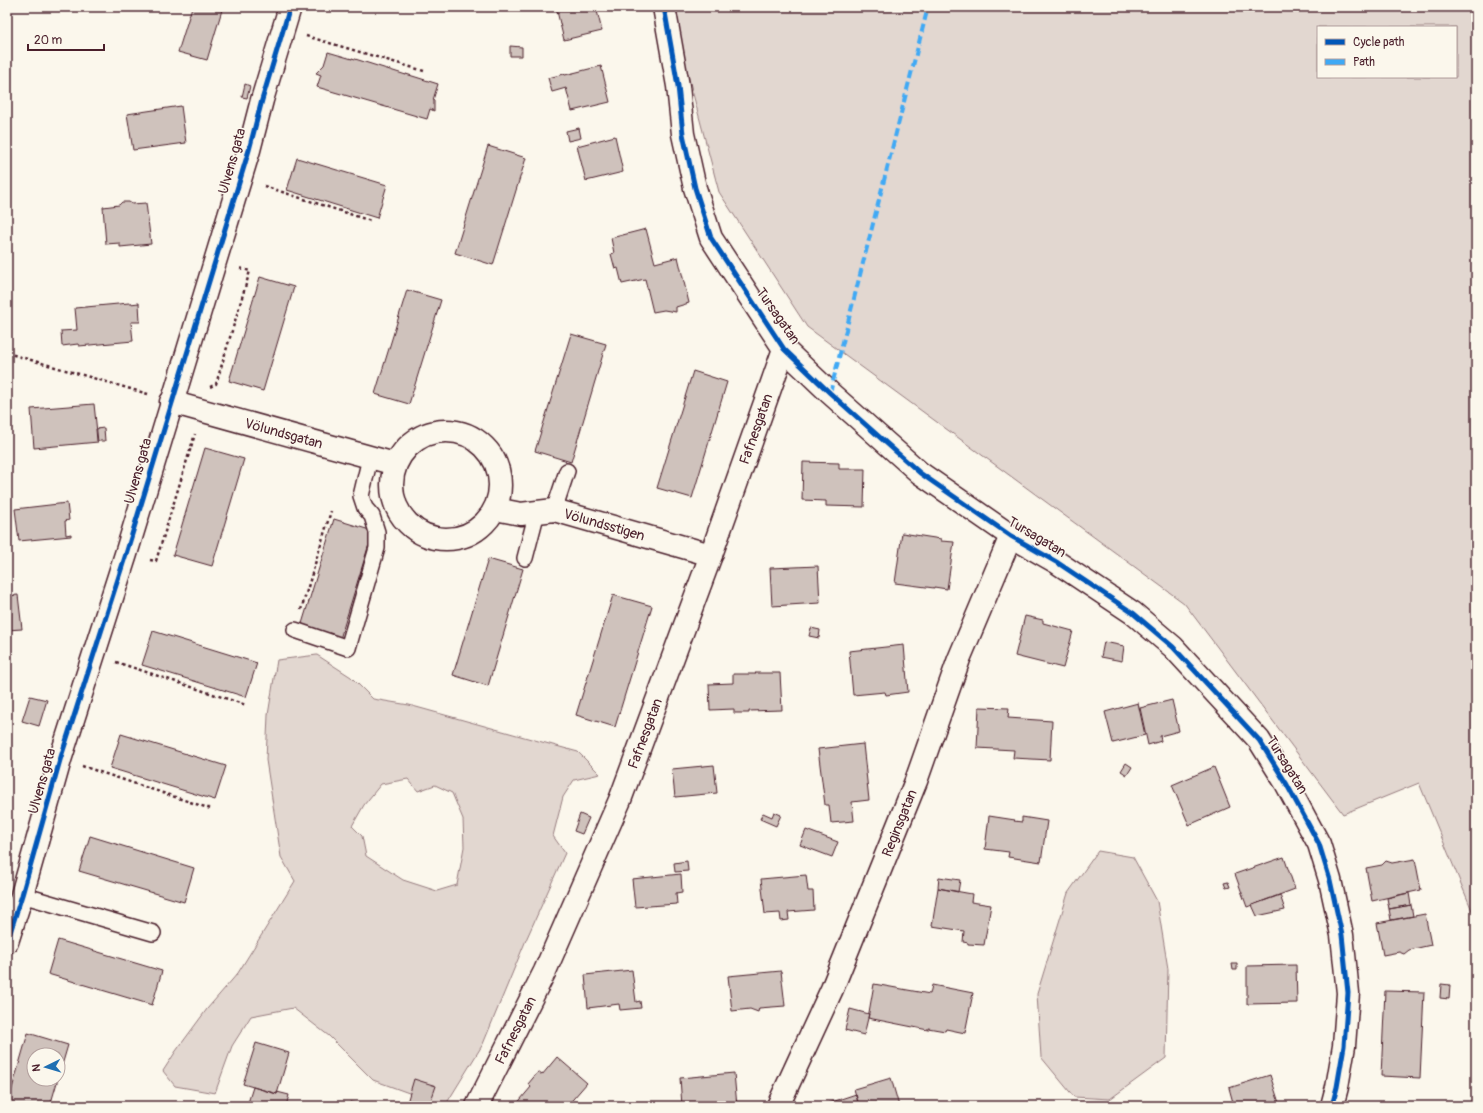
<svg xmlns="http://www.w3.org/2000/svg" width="1483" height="1113" viewBox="0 0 1483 1113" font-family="Pangolin,sans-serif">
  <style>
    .green { fill: #e2d7d0; stroke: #967b7e; fill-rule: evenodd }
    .building { fill: #cfc2bc; stroke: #4a1f2b; fill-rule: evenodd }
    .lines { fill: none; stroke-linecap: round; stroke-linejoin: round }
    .service-casing { stroke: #4a1f2b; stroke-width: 18 }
    .minor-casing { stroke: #4a1f2b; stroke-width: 25 }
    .path { stroke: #4a1f2b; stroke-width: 2.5; stroke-dasharray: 3 3; stroke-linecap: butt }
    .service { stroke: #fbf7ec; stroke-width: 15 }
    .minor { stroke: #fbf7ec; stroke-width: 22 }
    .quiet { stroke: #3fa9f5; stroke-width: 4; stroke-dasharray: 8 4; stroke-linecap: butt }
    .cycleway-casing { stroke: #fbf7ec; stroke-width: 8 }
    .cycleway { stroke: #0057b8; stroke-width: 5 }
    .labels { text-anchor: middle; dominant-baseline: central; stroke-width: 3; stroke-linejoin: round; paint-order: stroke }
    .street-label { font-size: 14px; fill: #4a1f2b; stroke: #fbf7ec }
  </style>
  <rect width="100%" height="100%" fill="#fbf7ec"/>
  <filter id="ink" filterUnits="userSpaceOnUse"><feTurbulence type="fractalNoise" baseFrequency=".025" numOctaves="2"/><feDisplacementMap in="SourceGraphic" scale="8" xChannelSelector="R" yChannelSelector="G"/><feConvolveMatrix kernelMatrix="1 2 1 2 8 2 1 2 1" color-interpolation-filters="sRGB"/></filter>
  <g filter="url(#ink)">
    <!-- green -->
    <path class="green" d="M670 7H1476V920L1419 783 1343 814 1184 603 807 327 719 192ZM1318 27H1456V77H1318Z
      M317 655 351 677 373 699 409 705 578 752 600 774 574 780 563 797 553 836 565 853 526 940 483 1044 445 1106 373 1080 329 1036 293 1008 251 1016 232 1046 215 1093 175 1086 163 1071 176 1051 207 1009 238 973 295 881 281 857 266 760 268 715 277 660ZM408 779 418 791 435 785 452 793 463 819 464 847 457 885 437 891 403 880 366 856 362 836 352 826 364 805 381 784Z
      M1098 851 1133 857 1157 901 1168 969 1166 1058 1110 1099 1074 1097 1041 1057 1037 994 1068 893Z"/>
    <!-- building -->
    <path class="building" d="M192 7H213L222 10 207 60 178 52Z
      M556 7H596L602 31 564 40Z
      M510 46 522 47V56H510Z
      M328 52 352 59V58L406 75V74L438 84 433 100H434V111L430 109 427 119 317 87 321 75 316 73 324 65Z
      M601 66 610 102 572 111 566 88 552 92 548 78 564 74 565 75Z
      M245 84 250 86 247 98 242 97Z
      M181 106 186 143 133 150 127 114Z
      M579 128 581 138 568 141 566 131Z
      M615 136 623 172 586 181 577 146Z
      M488 146 526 158 493 265 455 253Z
      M297 158 387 185 377 218 287 190Z
      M122 202H129L132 204 146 203 151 244 120 247V243L106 244 103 207 119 205Z
      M646 229 655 263 678 257 689 303 676 307V312L664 310 653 312 645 279 622 284 618 268 615 269 611 254 614 253 611 238Z
      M260 277 294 287 263 391 229 381Z
      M407 290 441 300 409 404 375 394Z
      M129 303 130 304 139 303 140 322H131L133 341 79 346 78 344 62 346 61 331 77 330 75 308Z
      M571 334 606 344 571 462 535 451Z
      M693 371 727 382 692 498 657 488Z
      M94 404 98 442 34 448 31 409Z
      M104 428 105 441H97L96 429Z
      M205 448 244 459 212 566 173 555Z
      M803 462 839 463V469H865L864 507 826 506V501L802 500Z
      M67 503 69 520 65 521 66 535 71 534V536L19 541 15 509Z
      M334 519 373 531 340 639 301 627Z
      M902 533 941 539V541L954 542 947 589 934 587V588L895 583Z
      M488 559 523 569 488 686 453 675Z
      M818 566 820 603 772 606 770 568Z
      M18 595 22 629 7 630V596Z
      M613 595 652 606 615 727 576 715Z
      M1025 616 1043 620V623L1073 631 1063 668 1015 656Z
      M811 628 820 630 819 638 809 636Z
      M153 631 257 663 246 697 142 665Z
      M1104 642 1124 646 1122 661 1101 657Z
      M904 645 908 692 886 695 885 692 853 695 849 651Z
      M755 673H780L782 710 749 711V713H734V709L710 710 709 684 733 683V674H756Z
      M30 696 47 700 39 726 22 721Z
      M1172 700 1179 731 1160 736 1161 741 1148 745 1140 708Z
      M1138 703 1145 735 1113 743 1105 712Z
      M979 707 1009 708 1008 718 1052 721 1050 760 1013 758 1014 750 977 748Z
      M121 734 226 766 215 800 110 768Z
      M863 744 869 800 852 802 854 821 831 823 829 805H825L818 749Z
      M1126 763 1132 767 1127 775 1121 771Z
      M714 765 717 793 675 797 672 769Z
      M1214 767 1230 807 1189 825 1172 785Z
      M774 812 781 815 776 826 760 819 763 813 772 817Z
      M580 814 589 818 582 834 574 831Z
      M989 816 1015 820 1014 821 1022 822V817L1047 821 1041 862 1008 857 1009 852 985 849Z
      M806 830 838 842 832 857 800 845Z
      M90 836 194 868 184 902 79 871Z
      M1284 857 1295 889 1247 907 1235 874Z
      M1415 859 1421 890 1372 901 1366 868 1382 865 1386 861 1392 863Z
      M687 861 688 871 675 872 674 863Z
      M681 874 682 892 676 893 677 904 635 907 632 879Z
      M806 875 808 891H813L814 910 788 912 789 920 781 921 780 913 765 914 761 879Z
      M939 877 960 880 958 892 938 888Z
      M1228 882 1230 887 1226 888 1224 883Z
      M938 888 972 894 971 902 991 905 984 945 968 944V943L963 942 964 931 932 926Z
      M1409 893 1411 905 1389 909 1387 898Z
      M1280 895 1285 910 1257 916 1252 905Z
      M1411 905 1413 916 1391 920 1389 909Z
      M1425 914 1431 945 1409 950 1404 954 1399 952 1383 955 1377 923Z
      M58 940 162 971 152 1005 48 974Z
      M1232 964H1237V970H1233Z
      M1296 965 1297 1003 1247 1004V966Z
      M632 970 636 1002 640 1001 641 1008 620 1010 619 1004 588 1008 585 975Z
      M781 971 785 1006 759 1008 758 1012 750 1009 732 1011 728 976Z
      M874 984 930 994 932 985 973 993 965 1033 946 1029 945 1031 928 1028V1030L868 1018Z
      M1441 984 1450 985 1449 999 1440 998Z
      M1385 991 1424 992 1420 1078 1381 1076Z
      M850 1009 869 1014 864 1035 845 1030Z
      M28 1033 68 1045 50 1106H7ZM34 1055H58V1079H34Z
      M256 1043 289 1053 277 1094 243 1084Z
      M557 1057 587 1083 567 1106H515L531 1087 528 1084 538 1072 542 1075Z
      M734 1073 737 1106H682L680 1078Z
      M1270 1075 1280 1106H1234L1229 1088Z
      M891 1078 899 1106H859L854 1089Z
      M414 1079 436 1086 429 1106H406Z
      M253 1087 277 1094V1092L289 1095 286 1106H247Z
      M856 1094 859 1106H820Z
      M350 1102 364 1106H349Z"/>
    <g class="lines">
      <defs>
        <path id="service" d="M554 510 567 471
          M525 558 537 512
          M295 630 348 648 377 548V532L372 516 365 508 361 496 370 458
          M22 895 153 933"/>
        <g id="minor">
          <path d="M664 7 678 86 683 134 695 188 711 238 784 349 830 393 920 473 1011 536 1058 563 1133 613 1173 647 1259 740 1286 783 1319 844 1330 880 1342 935 1348 993 1344 1046 1337 1087 1332 1106"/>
          <path id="s1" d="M171 402 395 464"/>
          <circle cx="446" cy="485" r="54"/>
          <path id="s2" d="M495 509 521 514 554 510 711 555"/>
          <path d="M7 942 22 895 60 760 126 554 249 150 262 100 290 7"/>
          <path id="s3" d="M477 1106 545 971 620 800 711 555 784 349"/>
          <path id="s4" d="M778 1106 832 989 916 781 959 659 1011 536"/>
        </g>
      </defs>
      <!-- service casing -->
      <use href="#service" class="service-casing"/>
      <!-- minor casing -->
      <use href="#minor" class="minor-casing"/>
      <!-- path -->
      <path class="path" d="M306 36 424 71
        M264 186 371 221
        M7 353 148 394
        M210 387 216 384 250 271 239 268
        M150 560 156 561 195 434
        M301 610 331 511
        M116 662 246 705
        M82 766 211 809"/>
      <!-- service -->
      <use href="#service" class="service"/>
      <!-- minor -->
      <use href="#minor" class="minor"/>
      <!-- quiet -->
      <path class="quiet" d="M830 393 928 7"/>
      <defs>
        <path id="cycleway" d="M664 7 678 86 683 134 695 188 711 238 784 349 830 393 920 473 1011 536 1058 563 1133 613 1173 647 1259 740 1286 783 1319 844 1330 880 1342 935 1348 993 1344 1046 1337 1087 1332 1106
          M7 942 22 895 60 760 126 554 249 150 262 100 290 7"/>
      </defs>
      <!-- cycleway casing -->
      <use href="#cycleway" class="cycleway-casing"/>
      <!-- cycleway -->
      <use href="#cycleway" class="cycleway"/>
    </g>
  </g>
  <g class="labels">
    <!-- street labels -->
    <g class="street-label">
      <text transform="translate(232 161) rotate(-74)">Ulvens gata</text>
      <text transform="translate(778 316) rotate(55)">Tursagatan</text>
      <text stroke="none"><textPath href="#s3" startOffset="733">Fafnesgatan</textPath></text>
      <text stroke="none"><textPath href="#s1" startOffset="117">Völundsgatan</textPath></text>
      <text transform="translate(138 471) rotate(-74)">Ulvens gata</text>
      <text stroke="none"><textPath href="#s2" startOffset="112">Völundsstigen</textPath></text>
      <text transform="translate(1037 537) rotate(31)">Tursagatan</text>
      <text stroke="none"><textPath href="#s3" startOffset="409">Fafnesgatan</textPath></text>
      <text transform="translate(1287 765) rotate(58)">Tursagatan</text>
      <text transform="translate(42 781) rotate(-74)">Ulvens gata</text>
      <text stroke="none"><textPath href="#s4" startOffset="308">Reginsgatan</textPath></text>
      <text stroke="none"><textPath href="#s3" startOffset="85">Fafnesgatan</textPath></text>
    </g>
  </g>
  <!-- margin -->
  <rect width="1483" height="1113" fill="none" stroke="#fbf7ec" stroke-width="24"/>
  <rect x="12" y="12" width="1459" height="1089" fill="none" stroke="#4a1f2b" stroke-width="1.5" filter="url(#ink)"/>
  <!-- legend -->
  <rect x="1317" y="26" width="140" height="52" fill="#fbf7ec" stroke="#b4a19f"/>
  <rect x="1325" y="39" width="20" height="6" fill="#0057b8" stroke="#b4a19f"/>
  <text x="1353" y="46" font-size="12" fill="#4a1f2b">Cycle path</text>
  <rect x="1325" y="59" width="20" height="6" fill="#3fa9f5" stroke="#b4a19f"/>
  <text x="1353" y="66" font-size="12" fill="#4a1f2b">Path</text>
  <!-- north arrow -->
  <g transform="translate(46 1067) rotate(265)"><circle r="19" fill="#fbf7ec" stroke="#b4a19f"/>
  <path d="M0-3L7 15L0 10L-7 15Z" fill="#1f6fb2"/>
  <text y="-6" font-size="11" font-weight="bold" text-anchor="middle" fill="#4a1f2b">N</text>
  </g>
  <!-- scale -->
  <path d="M28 44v6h76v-6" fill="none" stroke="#4a1f2b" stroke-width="2"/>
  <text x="34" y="44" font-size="12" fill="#4a1f2b" stroke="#fbf7ec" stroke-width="3" paint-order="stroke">20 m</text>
</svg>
